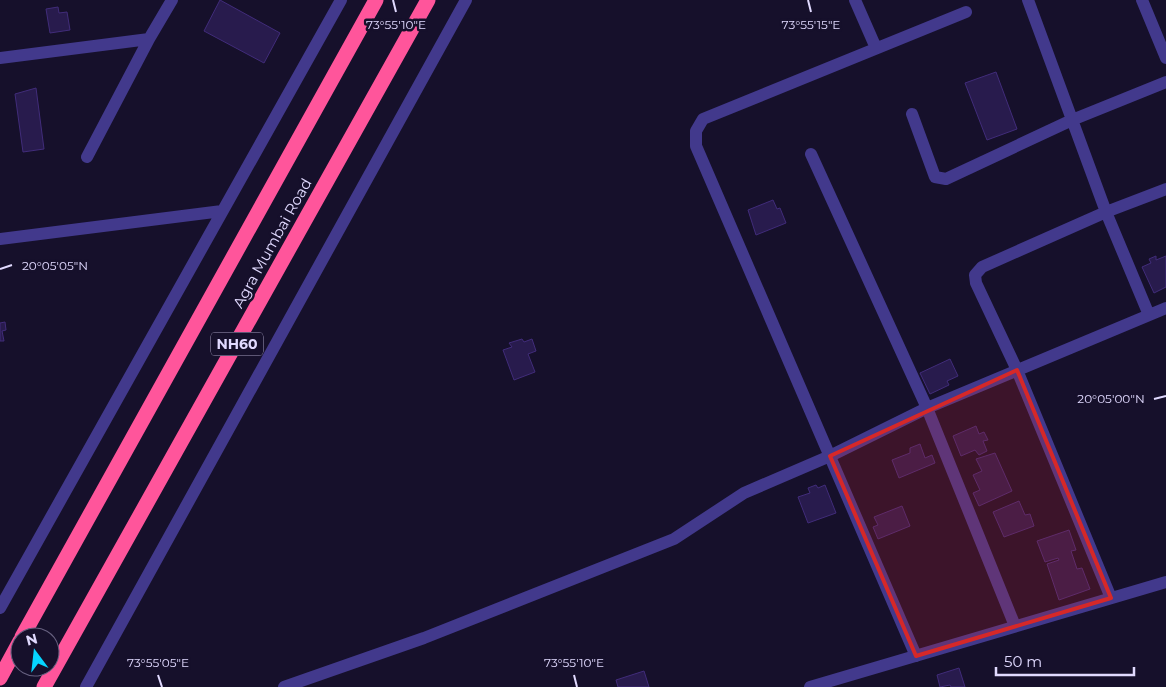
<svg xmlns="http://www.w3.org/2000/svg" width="1166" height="687" viewBox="0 0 1166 687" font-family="Montserrat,sans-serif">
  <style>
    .building { fill: #281b4d; stroke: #412c7a }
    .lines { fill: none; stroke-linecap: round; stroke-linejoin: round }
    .minor { stroke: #42398c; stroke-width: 12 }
    .highway { stroke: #ff559b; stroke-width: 15 }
    .marked { fill: #d62828; fill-opacity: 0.2; stroke: #d62828; stroke-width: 4; stroke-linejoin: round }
    .ticks { fill: none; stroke: #e1daff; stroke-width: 2 }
    .labels { text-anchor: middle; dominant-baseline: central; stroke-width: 5; stroke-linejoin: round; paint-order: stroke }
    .shield { fill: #16102b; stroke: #a49dbf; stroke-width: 1 }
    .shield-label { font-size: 14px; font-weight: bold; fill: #e1daff }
    .street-label { font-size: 15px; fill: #e1daff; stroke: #16102b }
    .ticks-label { font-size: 12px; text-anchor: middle; fill: #e1daff; stroke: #16102b; stroke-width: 5; stroke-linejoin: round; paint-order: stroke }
  </style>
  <rect width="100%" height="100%" fill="#16102b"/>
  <!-- building -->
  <path class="building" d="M220 0 280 33 264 63 204 31Z
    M58 7 59 13 67 12 70 30 50 33 46 9Z
    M996 72 1017 129 987 140 965 83Z
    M36 88 44 149 23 152 15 94Z
    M773 200 777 209 780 208 786 223 756 235 748 210Z
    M1156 256V260L1166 256V287L1154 293 1142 267 1151 263 1149 259Z
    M5 322 6 330 2 331 4 341H0V323Z
    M522 339 524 342 532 339 536 351 528 354 535 372 514 380 503 350 512 347 509 343Z
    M950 359 958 376 947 381 949 385 930 394 920 373Z
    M976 426 979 434 984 432 988 440 983 441 987 451 979 455 975 450 961 456 953 436Z
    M920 444 925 458 932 455 935 463 899 478 892 460 910 453V448Z
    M995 453 1012 491 979 506 973 493 980 490 973 475 982 471 976 459Z
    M816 485 818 488 825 485 836 513 808 523 798 497 810 493 808 488Z
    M1019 501 1025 515 1030 514 1034 526 1004 537 993 512Z
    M902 506 910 526 878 539 873 527 878 525 874 517Z
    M1069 530 1076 550 1071 551 1077 569 1082 568 1090 589 1059 600 1047 564 1059 560 1058 558 1045 562 1037 541Z
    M959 668 965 687H951L950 685 940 687 937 675Z
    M644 671 649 687H618L616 680Z"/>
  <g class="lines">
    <!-- minor -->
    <path class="minor" d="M855 0 876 48
      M1028 0 1106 212 1149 315
      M1142 0 1166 58
      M0 58 149 39 172 0
      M912 114 935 177 946 179 1072 120 1166 82
      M811 154 927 408 1015 626
      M87 157 149 39
      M0 239 222 211
      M1111 598 1017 370 976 283 975 275 982 267 1106 212 1166 189
      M0 608 341 0
      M916 656 696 146V131L703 119 966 12
      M86 687 466 0
      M284 687 424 638 674 539 744 493 830 456 927 408 1166 308
      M810 687 1166 582"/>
    <!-- highway -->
    <path class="highway" d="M22 637 376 0
      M0 678 20 641
      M44 687 428 0"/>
  </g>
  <!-- marked area -->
  <path class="marked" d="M1017 370 1111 598 916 656 830 456Z"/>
  <!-- ticks -->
  <path class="ticks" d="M393 0 396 12M808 0 811 12M0 269 12 265M1154 399 1166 396M158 675 162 687M574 675 577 687"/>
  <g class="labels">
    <!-- shield labels -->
    <rect class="shield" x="211" y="332.5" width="52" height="23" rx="4"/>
    <g class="shield-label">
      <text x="237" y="344">NH60</text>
    </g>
    <!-- street labels -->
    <g class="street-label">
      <text transform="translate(272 243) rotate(-61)">Agra Mumbai Road</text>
    </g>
  </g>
  <g class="ticks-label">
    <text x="396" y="29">73°55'10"E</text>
    <text x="811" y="29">73°55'15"E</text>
    <text x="55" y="270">20°05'05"N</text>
    <text x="1111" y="403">20°05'00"N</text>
    <text x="158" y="667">73°55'05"E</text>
    <text x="574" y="667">73°55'10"E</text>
  </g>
  <!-- north arrow -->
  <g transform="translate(35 652) rotate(345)"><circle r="24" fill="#16102b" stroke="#676180"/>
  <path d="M0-4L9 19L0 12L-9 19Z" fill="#06d5ff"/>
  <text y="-8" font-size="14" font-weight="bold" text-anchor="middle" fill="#e1daff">N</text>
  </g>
  <!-- scale -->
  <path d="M996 667v8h138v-8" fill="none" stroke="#e1daff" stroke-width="2.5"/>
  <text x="1004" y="667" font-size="15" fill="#e1daff" stroke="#16102b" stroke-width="4" paint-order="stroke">50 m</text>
</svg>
